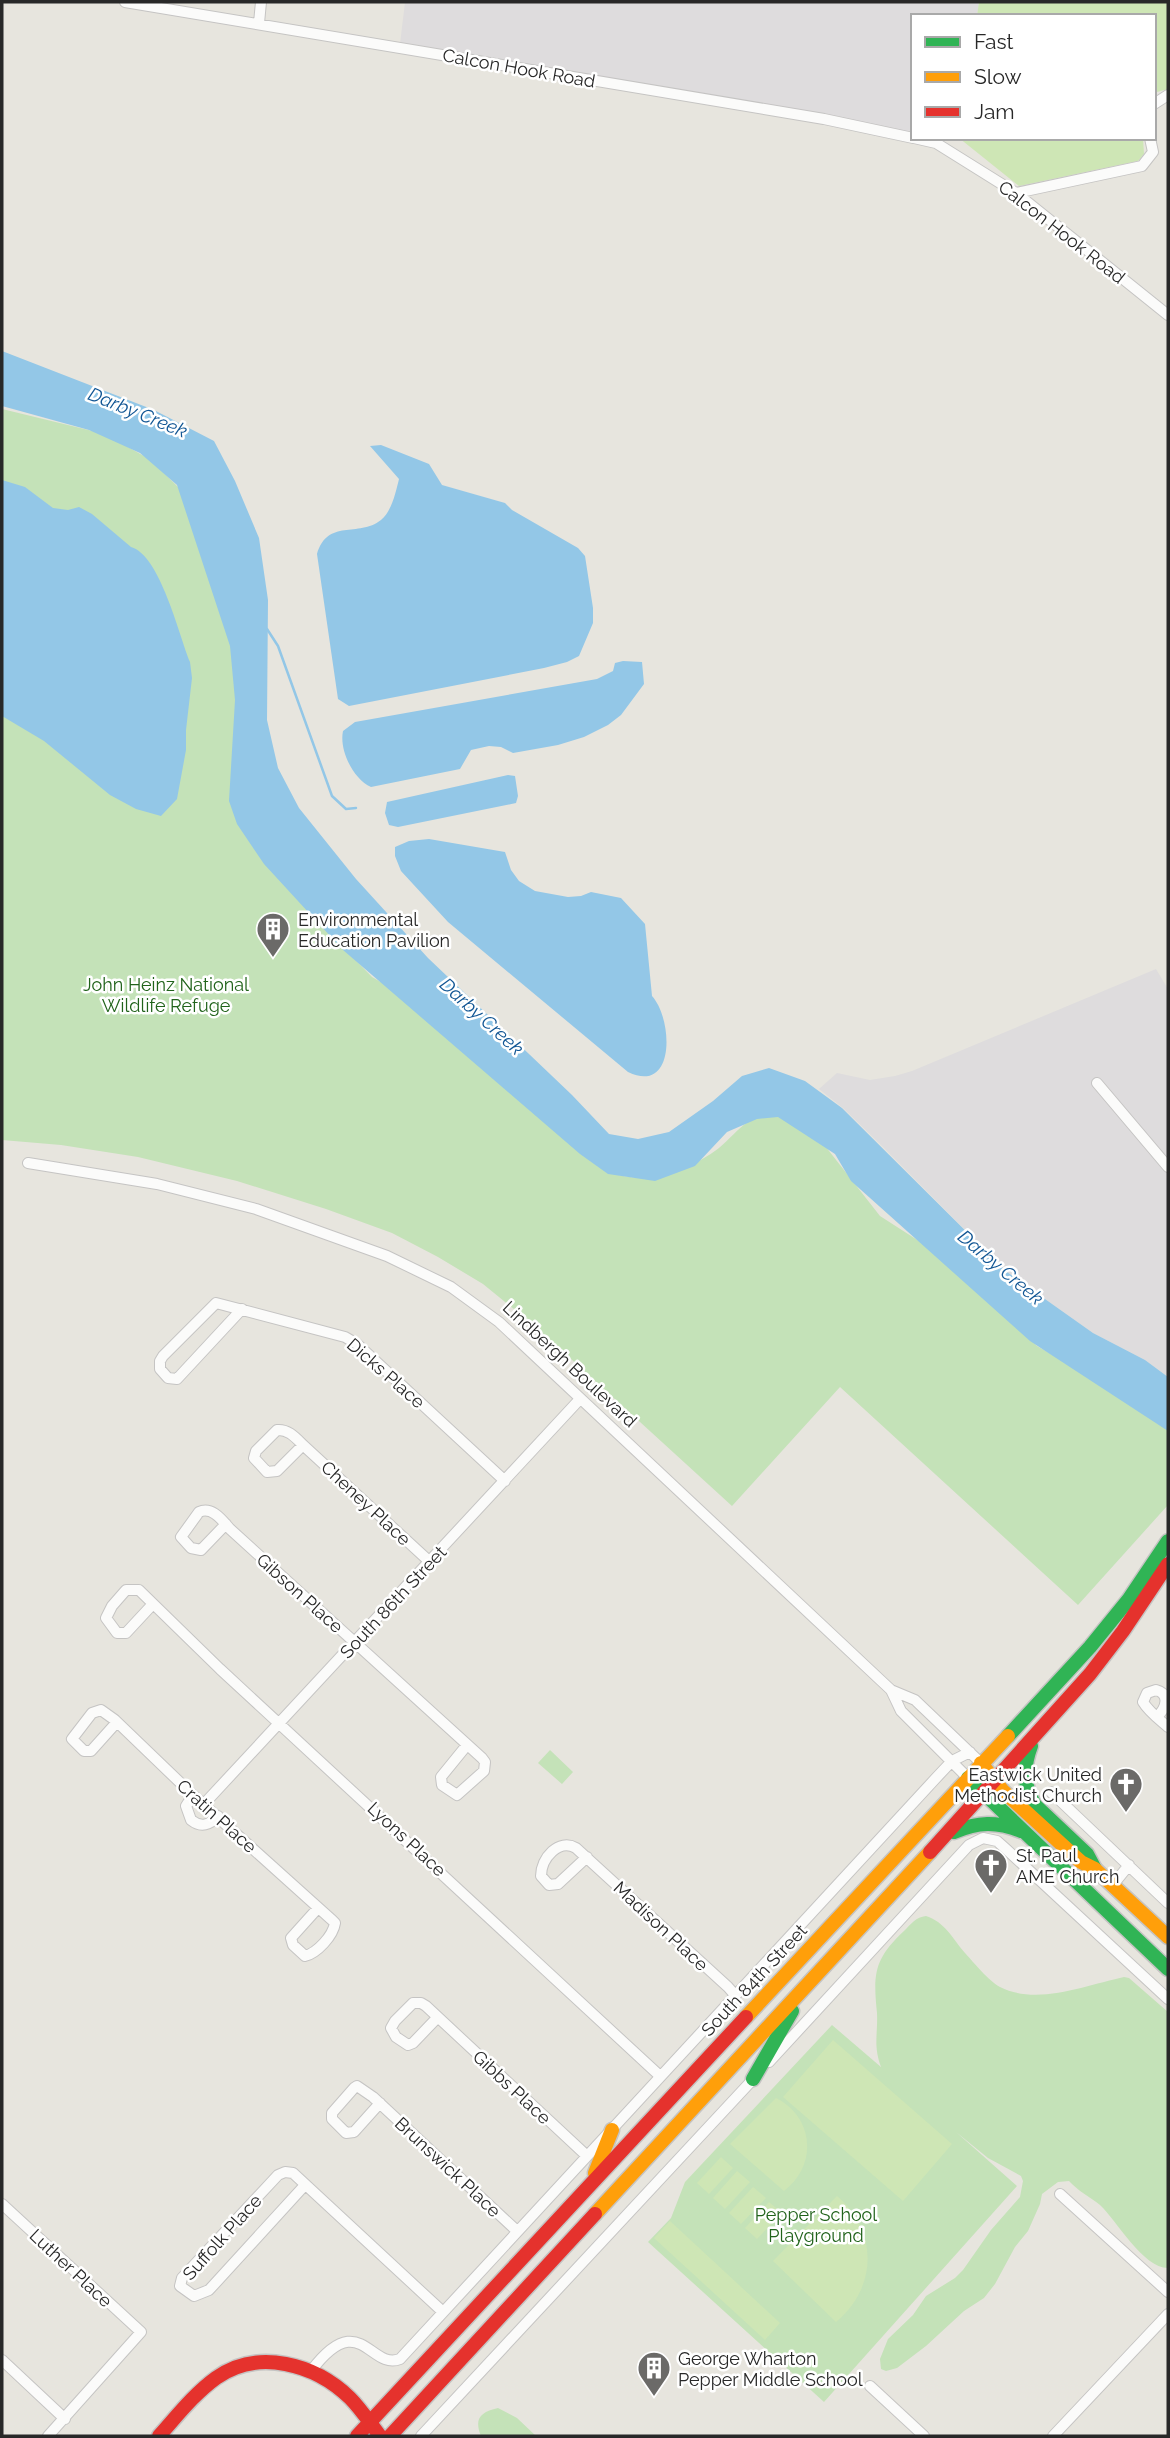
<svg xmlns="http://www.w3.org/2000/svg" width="1170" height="2438" viewBox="0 0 1170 2438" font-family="Raleway,sans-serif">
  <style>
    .industrial { fill: #dedcdd }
    .green { fill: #c4e2b8 }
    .pitch { fill: #cee6b5 }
    .water { fill: #93c7e7 }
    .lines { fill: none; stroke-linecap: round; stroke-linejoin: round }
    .stream { stroke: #93c7e7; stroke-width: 2.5 }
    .street-casing { stroke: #c5c4c3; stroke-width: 12 }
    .fast-casing { stroke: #c5c4c3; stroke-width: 17 }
    .slow-casing { stroke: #c5c4c3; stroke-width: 17 }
    .jam-casing { stroke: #c5c4c3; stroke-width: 17 }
    .street { stroke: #fbfbfa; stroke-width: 10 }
    .fast { stroke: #30b455; stroke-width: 14 }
    .slow { stroke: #ff9f0a; stroke-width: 14 }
    .jam { stroke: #e5322d; stroke-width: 14 }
    .labels { text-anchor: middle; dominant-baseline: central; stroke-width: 5; stroke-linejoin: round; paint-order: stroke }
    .street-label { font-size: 18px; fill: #282828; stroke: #fff }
    .poi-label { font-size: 18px; fill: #282828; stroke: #fff; text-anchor: start }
    .park-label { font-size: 18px; fill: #21631b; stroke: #fff }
    .water-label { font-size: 19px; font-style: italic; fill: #115694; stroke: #fff }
  </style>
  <rect width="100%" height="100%" fill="#e7e5de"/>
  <!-- industrial -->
  <path class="industrial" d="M405 2H979L977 16H913V133L818 123 725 107 400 44Z
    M1156 969 1168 989V1377L1145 1360 1093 1333 1007 1272 882 1146 843 1108 819 1089 837 1073 870 1080 895 1076 912 1071Z"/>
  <!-- green -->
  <path class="green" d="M2 409 105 434 151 460 189 498 220 558 239 694 342 946 372 977 386 985 610 1172C645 1187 690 1170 719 1148 729 1140 737 1129 748 1122 756 1118 765 1115 773 1111L822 1142 880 1216 950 1261 970 1278 1037 1346 1168 1421V1505L1078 1605 840 1387 732 1506 536 1327 483 1284 438 1257 392 1233 326 1209 237 1181 138 1157 61 1145 2 1140Z
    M550 1750 573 1772 562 1784 538 1763Z
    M926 1916C945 1922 953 1939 965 1953 974 1963 989 1981 1000 1987 1038 2006 1086 1985 1124 1977L1129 1978 1168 2012V2268C1143 2268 1117 2221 1100 2205 1090 2197 1078 2191 1069 2181L1058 2182 1042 2194 1040 2204 1028 2231 1015 2247 995 2284 984 2298 964 2311 926 2346 897 2368 886 2371 881 2369 880 2359 888 2339 913 2315 926 2296 955 2278 963 2270 991 2230 1020 2197 1023 2181 1021 2176 988 2158 956 2132 1017 2186 824 2402 648 2242 671 2218 685 2182 832 2025 881 2067C873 2045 878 2034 877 2013 873 1974 874 1959 904 1931 911 1924 916 1917 926 1916Z
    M498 2408 517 2418 536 2436H481C474 2419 480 2412 498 2408Z"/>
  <!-- pitch -->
  <path class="pitch" d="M979 2H1168V89L1157 92 1154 95V16H977Z
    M959 138H1143L1144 154 1138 161 1019 186Z
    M833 2040 952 2144 903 2201 783 2097Z
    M776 2098C814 2117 818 2165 784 2191L730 2144Z
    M721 2157 733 2168 709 2194 697 2183Z
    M737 2171 750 2182 725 2209 713 2198Z
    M753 2187 766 2198 741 2224 729 2213Z
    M837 2196C878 2231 878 2287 836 2322L773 2261Z
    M769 2202 782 2213 757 2239 745 2228Z
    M670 2221 780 2323 765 2340 654 2238Z"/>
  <!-- water -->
  <path class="water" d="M2 351 154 410 214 441 235 481 259 538 268 600 267 720 278 768 299 808 356 879 428 958 572 1095 609 1134 638 1139 669 1132 713 1101 742 1076 769 1068 805 1081 842 1108 1007 1272 1093 1333 1145 1360 1168 1377V1431L1030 1341 851 1181 835 1154 778 1117 757 1119 727 1132 695 1166 655 1181 608 1174 580 1154 343 950 264 864 237 824 229 801 235 700 230 646 177 485 140 453 89 430 2 406Z
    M381 445 429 464 442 485 505 503 512 510 578 548 585 556 593 608V623L579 656 567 662 544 668 349 706 338 699 317 554C328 518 358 538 381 520 392 511 396 491 399 479L370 446Z
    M2 480 25 487 53 508 68 510 79 507 92 514 131 547C160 555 179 635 190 662L192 678 186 730V750L177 799 161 816 136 809 110 795 44 741 2 716Z
    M623 661 642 662 644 684 621 715 608 725 584 737 558 745 513 753 501 747 489 746 471 750 460 769 371 787C353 779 339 750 343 731L355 722 597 679 613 671 615 663Z
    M508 775 515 776 518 796 516 803 398 827 389 825 385 813 387 802Z
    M429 839 505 852 511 870 519 881 535 891 568 897 581 896 591 892 621 898 645 924 652 996C673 1019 676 1095 628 1072L448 922 401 871 395 856V847L409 841Z"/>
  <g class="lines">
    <!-- stream -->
    <path class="stream" d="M267 629 278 646 332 796 346 809 356 808"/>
    <defs>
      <path id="street" d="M125 2 824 119 913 138
        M259 23 261 2
        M1154 104 1168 95
        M914 138 936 143 1016 193 1168 315
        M1016 193 1142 166 1153 152 1150 138
        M1097 1083 1168 1167
        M28 1163 157 1184 256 1209 387 1256 451 1287 499 1322 891 1690 901 1711 968 1778
        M242 1309 177 1379 168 1378 160 1369V1361L163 1356 216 1303 345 1337 357 1344 505 1481
        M303 1445 277 1471 267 1472 254 1458 256 1451 277 1430C288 1429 295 1437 303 1445L430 1562
        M226 1524 201 1550 191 1548 181 1537 199 1512C212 1506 222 1520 230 1529L482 1758 485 1762 484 1771 457 1795 442 1785 441 1777 467 1745
        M152 1605 126 1633H117L106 1618 112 1606 126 1590H139L220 1669 660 2076
        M891 1690 915 1700 981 1763
        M1157 1717C1167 1707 1170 1694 1156 1690L1147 1693 1143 1702C1149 1712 1160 1720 1168 1727
        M117 1722 91 1751H84L72 1739 92 1713 101 1710 115 1720 193 1795 332 1920 335 1923C333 1936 317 1953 305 1956L293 1945 291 1938 318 1908
        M1051 1792 1168 1903
        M193 1795 186 1806 191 1820C201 1828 210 1825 218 1816
        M204 1804 580 1399
        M587 1857 558 1884 549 1885 541 1876C541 1858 559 1838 576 1848L728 1987 735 1995
        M1112 1886 1129 1865
        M437 2018 413 2043 408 2045 396 2037 391 2028 395 2021 413 2003H421L426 2006 587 2156
        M769 2062 969 1845 983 1838 997 1841 1006 1849 1168 1999
        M380 2103 354 2132 346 2133 332 2119V2113L354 2088 357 2086 373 2097 517 2231
        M305 2185 209 2290 194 2296 180 2286 182 2278 278 2175 285 2172 293 2173 443 2312
        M1060 2194 1168 2292
        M2 2204 141 2332 48 2436
        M2 2360 65 2419
        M311 2371C360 2306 370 2371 400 2359L936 1778 952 1761 970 1752
        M870 2386 924 2436
        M421 2436 757 2075
        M1053 2436 1168 2314"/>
      <path id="fast" d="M1008 1736 1090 1647 1129 1599 1168 1541
        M1031 1746C1023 1767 1023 1785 1035 1805L1087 1854 1095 1869
        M968 1778 1168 1969
        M954 1832C978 1822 996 1821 1021 1831
        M753 2079 792 2011"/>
      <path id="slow" d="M981 1763 1003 1791 1081 1862 1095 1869 1168 1937
        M746 2017 1008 1736
        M595 2173 612 2130
        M595 2214 930 1852"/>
      <path id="jam" d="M930 1852 1090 1674 1123 1631 1168 1564
        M159 2436C177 2416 194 2394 216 2378 258 2348 315 2364 350 2398 361 2409 370 2423 380 2436
        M357 2436 746 2017
        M390 2436 595 2214"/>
    </defs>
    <!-- street casing -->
    <use href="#street" class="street-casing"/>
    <!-- fast casing -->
    <use href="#fast" class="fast-casing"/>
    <!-- slow casing -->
    <use href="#slow" class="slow-casing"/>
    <!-- jam casing -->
    <use href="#jam" class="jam-casing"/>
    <!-- street -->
    <use href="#street" class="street"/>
    <!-- fast -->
    <use href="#fast" class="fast"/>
    <!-- slow -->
    <use href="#slow" class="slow"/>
    <!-- jam -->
    <use href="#jam" class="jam"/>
  </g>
  <!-- icons -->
  <defs>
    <symbol id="building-pin" viewBox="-11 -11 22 30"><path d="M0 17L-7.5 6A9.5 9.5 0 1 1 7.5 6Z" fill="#6b6a68" stroke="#fff"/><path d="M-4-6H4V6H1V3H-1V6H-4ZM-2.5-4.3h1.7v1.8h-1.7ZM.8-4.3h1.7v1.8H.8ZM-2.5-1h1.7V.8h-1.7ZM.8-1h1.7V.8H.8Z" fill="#fff"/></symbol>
    <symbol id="church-pin" viewBox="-11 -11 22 30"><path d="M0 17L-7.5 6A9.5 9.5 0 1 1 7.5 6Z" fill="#6b6a68" stroke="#fff"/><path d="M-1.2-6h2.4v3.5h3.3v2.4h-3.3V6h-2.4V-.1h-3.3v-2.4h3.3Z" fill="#fff"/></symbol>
  </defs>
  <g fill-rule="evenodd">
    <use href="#building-pin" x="254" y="910" width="38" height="52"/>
    <use href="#church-pin" x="1107" y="1765" width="38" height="52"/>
    <use href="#church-pin" x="972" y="1846" width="38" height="52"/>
    <use href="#building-pin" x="635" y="2349" width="38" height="52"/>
  </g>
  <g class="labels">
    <!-- street labels -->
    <g class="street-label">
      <text transform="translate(519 68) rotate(10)">Calcon Hook Road</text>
      <text transform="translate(1062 232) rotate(38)">Calcon Hook Road</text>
      <text transform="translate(570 1364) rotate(43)">Lindbergh Boulevard</text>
      <text transform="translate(386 1373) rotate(41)">Dicks Place</text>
      <text transform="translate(366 1503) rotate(43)">Cheney Place</text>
      <text transform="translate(300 1593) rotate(42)">Gibson Place</text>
      <text transform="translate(393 1602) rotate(-47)">South 86th Street</text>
      <text transform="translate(217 1816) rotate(42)">Cratin Place</text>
      <text transform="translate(407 1839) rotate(43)">Lyons Place</text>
      <text transform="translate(661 1926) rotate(43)">Madison Place</text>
      <text transform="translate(754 1980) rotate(-47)">South 84th Street</text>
      <text transform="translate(512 2087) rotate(43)">Gibbs Place</text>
      <text transform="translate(448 2167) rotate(43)">Brunswick Place</text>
      <text transform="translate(222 2237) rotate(-48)">Suffolk Place</text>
      <text transform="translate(71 2268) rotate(43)">Luther Place</text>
    </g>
    <!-- poi labels -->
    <g class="poi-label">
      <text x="298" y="919">Environmental<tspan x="298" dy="21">Education Pavilion</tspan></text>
      <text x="1102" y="1774" text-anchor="end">Eastwick United<tspan x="1102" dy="21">Methodist Church</tspan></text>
      <text x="1016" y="1855">St. Paul<tspan x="1016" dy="21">AME Church</tspan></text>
      <text x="678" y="2358">George Wharton<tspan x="678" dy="21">Pepper Middle School</tspan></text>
    </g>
    <!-- park labels -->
    <g class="park-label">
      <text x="166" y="984">John Heinz National<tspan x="166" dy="21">Wildlife Refuge</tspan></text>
      <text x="816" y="2214">Pepper School<tspan x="816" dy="21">Playground</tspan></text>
    </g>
    <!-- water labels -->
    <g class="water-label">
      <text transform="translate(138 412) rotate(22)">Darby Creek</text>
      <text transform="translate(482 1016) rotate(42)">Darby Creek</text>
      <text transform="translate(1001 1267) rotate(40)">Darby Creek</text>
    </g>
  </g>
  <!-- border -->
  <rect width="1170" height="2438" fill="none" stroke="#282828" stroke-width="7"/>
  <!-- legend -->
  <rect x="911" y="14" width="245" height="126" fill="#ffffff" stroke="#a9a9a9" stroke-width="2"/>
  <rect x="925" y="37" width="35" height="10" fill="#30b455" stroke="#a9a9a9" stroke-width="2"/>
  <text x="974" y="49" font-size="21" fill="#282828">Fast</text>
  <rect x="925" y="72" width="35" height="10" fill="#ff9f0a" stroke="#a9a9a9" stroke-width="2"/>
  <text x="974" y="84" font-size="21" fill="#282828">Slow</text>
  <rect x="925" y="107" width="35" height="10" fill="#e5322d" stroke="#a9a9a9" stroke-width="2"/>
  <text x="974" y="119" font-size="21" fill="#282828">Jam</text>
</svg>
